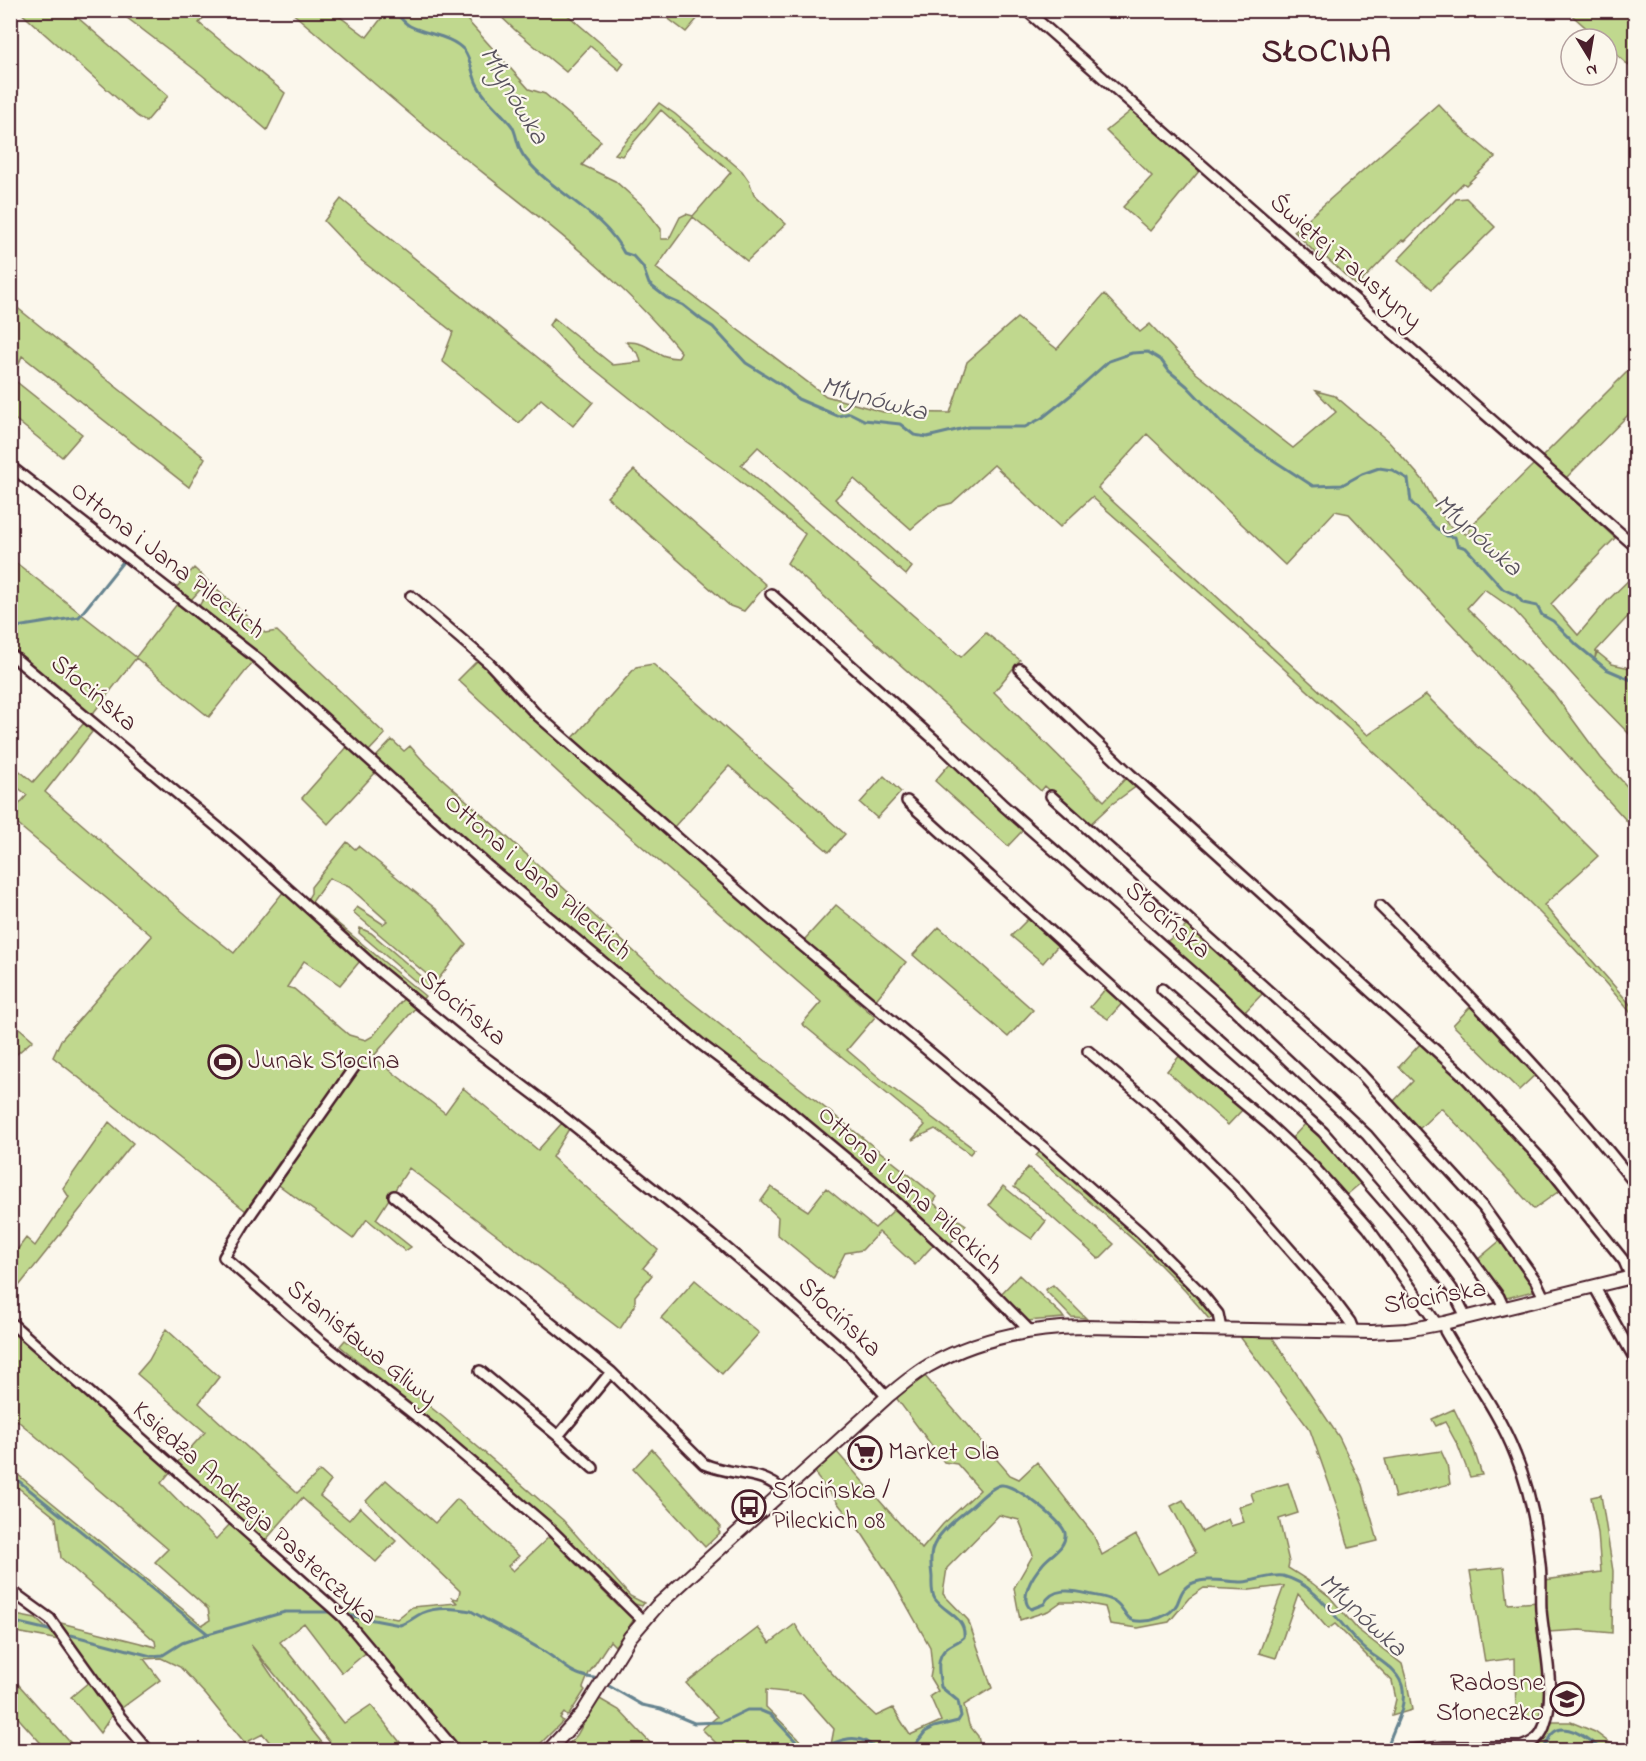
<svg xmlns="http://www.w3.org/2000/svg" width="1646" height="1761" viewBox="0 0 1646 1761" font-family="'Indie Flower',sans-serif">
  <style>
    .green { fill: #c0d88e; stroke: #857c5c; stroke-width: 1.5 }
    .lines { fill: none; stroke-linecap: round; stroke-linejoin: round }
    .stream { stroke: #668490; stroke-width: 3 }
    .minor-casing { stroke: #4a1f2b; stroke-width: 14 }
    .tertiary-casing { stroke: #4a1f2b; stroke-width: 16 }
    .minor { stroke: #fbf7ec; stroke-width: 9 }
    .tertiary { stroke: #fbf7ec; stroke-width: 12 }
    .labels { text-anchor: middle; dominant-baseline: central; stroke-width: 4.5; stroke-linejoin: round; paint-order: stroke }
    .street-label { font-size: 26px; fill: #4a1f2b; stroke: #fbf7ec }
    .poi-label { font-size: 26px; fill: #4a1f2b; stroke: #fbf7ec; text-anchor: start }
    .water-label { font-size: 27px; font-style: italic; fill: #58525e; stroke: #fbf7ec }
    .district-label { font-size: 32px; font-weight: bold; letter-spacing: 1.5px; fill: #4a1f2b; stroke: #fbf7ec }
  </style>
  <rect width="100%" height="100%" fill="#fbf7ec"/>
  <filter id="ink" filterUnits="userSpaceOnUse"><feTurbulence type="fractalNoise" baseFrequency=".0167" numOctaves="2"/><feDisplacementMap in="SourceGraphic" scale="12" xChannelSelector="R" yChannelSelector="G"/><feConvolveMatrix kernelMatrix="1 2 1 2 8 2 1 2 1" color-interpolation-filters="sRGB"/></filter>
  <g filter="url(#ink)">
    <!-- green -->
    <path class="green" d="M19 11H70L168 96 146 122 137 116Z
      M118 11H209L199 23 285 93 267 130 202 75Z
      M290 11H332L367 37 387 11H459L529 89 545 94 601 141 582 165 615 181 643 206 661 229V239H669L680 217 686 214 693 216 731 172 661 110 622 156 615 154 659 103 675 114 742 171 749 181 754 194 786 224 747 261 693 217 656 268 826 396 883 412 950 413 967 362 1017 318 1057 349 1104 294 1140 332 1150 324 1196 373 1293 448 1336 412 1316 391 1335 396 1388 441 1422 479 1448 525 1468 535 1470 527 1533 465 1537 466 1615 538 1551 604 1578 635 1606 602 1635 574V609L1596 651 1595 658 1597 652 1612 664 1635 669V740L1590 694 1514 610 1484 589 1467 608 1554 694 1601 758 1635 795V830L1541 726 1490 665 1349 514 1335 511 1285 565 1147 434 1098 488 1368 735 1426 695 1478 747 1534 792 1598 856 1544 905 1635 1010V1018C1575 944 1506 879 1437 812 1325 704 1209 600 1092 497L1060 527 994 465 952 503 937 507 911 529 854 479 835 499 912 567 906 575 758 447 741 465 961 657 986 633 1020 660 994 692 1104 801 1126 778 1137 786 1112 804 1088 826 1045 786 1041 791 787 563 805 534 727 471 666 427 574 353 549 325 554 318 613 365 641 362 639 355 626 342C651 341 654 358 678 358L681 352C613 269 523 205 439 138 388 97 340 53 290 11Z
      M495 11H563L624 63 619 70 590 46 566 72 515 30Z
      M658 11H704L686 32Z
      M1567 11H1635V71L1607 46V39H1599Z
      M1438 104 1462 129 1495 157 1466 185 1463 183 1405 241 1402 240 1357 286 1324 256 1320 258 1294 231Z
      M1132 110 1200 170 1150 231 1123 207 1152 176 1106 131Z
      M1466 198 1495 227 1432 289 1398 260 1456 199Z
      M341 199 593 402 573 426 541 399 519 423 442 361 453 332 362 261 324 221Z
      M10 302 205 458 189 487 22 356 13 379 82 434 62 457 11 416Z
      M1632 367 1635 370V408L1566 478 1542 457Z
      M634 470 766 585 744 611 730 606 607 497Z
      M10 558 136 657 177 604 253 662 209 717 136 658 91 716 11 647Z
      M194 568 208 581 190 601 175 589Z
      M216 588 265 633 277 631 385 734 368 752 261 656 198 608 202 601Z
      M478 660 489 668 644 813 875 1017 847 1050 888 1085 974 1149 970 1154 935 1129 912 1140 925 1125 802 1024 821 1002 585 797 458 680Z
      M653 664 845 834 829 852 729 766 673 828 573 738 636 667Z
      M84 723 92 732 45 792 191 919 234 953 284 891 360 961 340 985 304 961 287 987 294 989 349 1035 366 1040 373 1036 404 998 416 1007 373 1057 445 1113 463 1088 538 1150 562 1123 569 1129 552 1157 658 1250 643 1268 652 1275 635 1296V1306L620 1329 409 1168 376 1219 411 1247 405 1251 367 1219 353 1239 276 1183 311 1133 303 1127 246 1211 53 1057 61 1040 152 936 11 819V814L27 795 11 782 10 763 33 782Z
      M392 740 404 751 410 746 426 764 679 992 937 1197 933 1203 966 1225 950 1244 902 1199 805 1119 709 1046 543 908 375 758Z
      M348 746 376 772 328 824 302 798Z
      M951 762 1024 829 1008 846 935 781Z
      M884 776 901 792 877 818 860 803Z
      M347 842 355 849 358 846 436 909 466 944 436 982 353 912 357 907 383 924 387 921 349 887 329 878 312 902 425 996 421 1001 377 965 307 900 311 893V887Z
      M836 905 906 962 874 1002 804 940Z
      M1029 918 1060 943 1043 963 1011 936Z
      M1189 924 1264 992 1243 1014 1165 943Z
      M939 927 1033 1010 1008 1037 913 955Z
      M360 928 371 933 433 986 428 992 359 933Z
      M1107 987 1124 1001 1108 1019 1090 1007Z
      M1472 1005 1481 1012 1536 1074 1519 1090 1453 1025Z
      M11 1021 33 1040 11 1059H10Z
      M1421 1043 1428 1047 1474 1092 1562 1189 1534 1209 1472 1140 1441 1108 1418 1130 1392 1103 1413 1081 1399 1067Z
      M1181 1054 1244 1108 1228 1125 1167 1071Z
      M109 1122 133 1143 11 1296V1258L26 1238 35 1246 69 1197 63 1188Z
      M1306 1123 1362 1182 1344 1197 1290 1140Z
      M1041 1150 1145 1242 1214 1317 1209 1319C1160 1257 1096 1208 1036 1156Z
      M1028 1167 1114 1244 1099 1259 1037 1204 1014 1187Z
      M1003 1186 1046 1221 1032 1239 1013 1226 989 1205Z
      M771 1187 808 1211 826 1188 875 1228 896 1208 935 1243 915 1265 879 1232 862 1250 845 1253 832 1279 777 1234 778 1217 761 1201Z
      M1502 1239 1534 1286 1537 1290 1503 1299 1476 1261Z
      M1019 1275 1061 1314 1064 1318 1027 1321 1000 1295Z
      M695 1280 759 1333 722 1374 661 1318Z
      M1053 1285 1086 1318 1071 1317 1045 1290Z
      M10 1325 171 1471 161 1483 216 1539 230 1524 304 1588 369 1650 342 1673 304 1623 280 1642 344 1723 371 1705 406 1750H336L251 1645 294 1708 328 1750H276L263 1734 245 1743 206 1695 180 1667 161 1658 144 1659 160 1680 119 1710 57 1622 156 1647 155 1641 61 1558 56 1518 11 1482V1469L202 1625 210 1620 208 1609 155 1562 168 1549 11 1415Z
      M166 1329 219 1377 199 1403 297 1493 320 1471 331 1481 320 1496 349 1520 360 1507 396 1541 376 1562 302 1498 265 1541 176 1464 205 1432 137 1374 149 1360Z
      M1243 1335 1272 1337 1339 1437 1362 1485 1378 1541 1349 1548 1339 1512 1310 1430 1241 1338Z
      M345 1340 443 1417 563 1520 630 1596 644 1603 642 1606 630 1603 556 1526 340 1346Z
      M924 1375 1010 1475 1019 1479 1037 1462 1093 1534 1102 1555 1136 1535 1158 1574 1196 1553 1171 1506 1183 1500 1202 1532 1228 1519 1231 1526 1244 1522 1239 1507 1254 1502 1251 1493 1288 1483 1298 1513 1279 1519 1289 1562 1288 1568 1312 1583 1330 1597 1357 1629 1402 1664 1407 1682 1412 1710 1392 1716 1396 1699 1392 1681 1335 1624 1328 1629 1298 1594 1276 1658 1259 1653 1284 1586 1250 1590 1204 1588 1189 1598 1169 1622 1138 1628 1110 1624 1105 1607 1079 1602H1061L1048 1611 1020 1620 1014 1588 1033 1555 1019 1520 999 1515 947 1568 943 1594 968 1620 992 1688 964 1705 969 1725 978 1736 981 1750H830L834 1729 803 1694 766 1690V1707L805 1745 817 1746 820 1750H723L702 1729 717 1717 686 1683 758 1628 770 1643 795 1624C815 1659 846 1689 876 1716L893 1708 910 1735 941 1721 930 1696 938 1691 930 1678 932 1667 930 1647 894 1583 863 1535 817 1477 815 1470 836 1451 922 1549 943 1524 980 1490 957 1464 944 1462 897 1399 899 1395Z
      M1454 1409 1474 1450 1482 1475 1470 1477 1458 1446 1445 1422 1436 1426 1432 1419Z
      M652 1449 721 1527 718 1530 720 1533 705 1547 633 1469Z
      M1441 1451 1447 1464 1450 1484 1395 1498 1385 1459Z
      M386 1480 435 1523 457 1499 519 1556 508 1566 513 1571 549 1537 618 1606 620 1604 635 1618 615 1646 610 1641 589 1673 583 1688 585 1690 569 1715 567 1716 564 1713 560 1718 563 1721 534 1750H461L399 1675 349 1621 347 1609 397 1619 412 1607 457 1603 452 1598 458 1599 460 1591 366 1501Z
      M1601 1495 1613 1571 1612 1633 1580 1630 1548 1632 1545 1580 1601 1572 1598 1533 1591 1497Z
      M1504 1567 1508 1604 1538 1602C1537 1611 1536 1621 1537 1630 1541 1663 1551 1685 1538 1718L1516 1719 1515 1658 1485 1662 1470 1571Z
      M10 1614 36 1619 59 1640 11 1631Z
      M10 1675 77 1750H47L11 1710Z
      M90 1681 112 1715 100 1733 71 1697Z
      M598 1698 619 1710 657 1750H563L577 1735Z
      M1550 1722H1571L1595 1732 1619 1750H1522L1547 1732Z"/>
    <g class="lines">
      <!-- stream -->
      <path class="stream" d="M394 10C399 16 404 23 410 26 428 35 450 35 464 50 471 59 472 74 477 84 485 101 501 111 512 126 518 136 516 148 526 159 554 194 603 212 624 253L633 256 643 267 649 284 667 298 683 305 702 320 713 327 746 363 783 386 798 399 838 416 850 413 864 420 900 424 914 435 927 437 969 427H1025L1042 418 1071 395 1109 361 1132 353 1148 352 1161 360 1169 371 1187 386 1222 423 1247 443 1313 486 1342 485 1362 474 1379 468 1392 470 1408 479 1411 502 1435 527 1447 536 1455 537 1457 545 1466 548 1503 589 1516 595 1523 603 1537 606 1542 615 1553 621 1577 645 1606 669 1636 682
        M10 628 79 617 122 563
        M10 1474 208 1634 285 1612H330
        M347 1615 400 1625C409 1622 414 1617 422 1613 437 1606 455 1608 471 1611 495 1625 521 1637 545 1652 563 1663 571 1676 594 1678
        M10 1621 53 1631
        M71 1635 151 1656 163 1655 182 1643 208 1634
        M609 1686 642 1705 661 1709 694 1723 722 1722 747 1710H759L771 1715 804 1750
        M820 1750C839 1739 860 1731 876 1750
        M911 1750 925 1732 934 1727 958 1721 961 1716 958 1701 941 1687C939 1674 935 1657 947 1648 952 1644 959 1642 964 1637 966 1617 945 1613 935 1599 931 1593 932 1584 932 1577 931 1569 930 1558 932 1550 938 1531 958 1518 972 1506 980 1499 991 1487 1001 1485 1013 1483 1063 1521 1065 1533 1067 1548 1049 1555 1042 1565 1033 1575 1018 1599 1031 1609L1044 1604C1052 1587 1072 1590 1088 1594 1096 1596 1107 1597 1114 1601 1124 1606 1125 1621 1137 1621 1151 1622 1170 1617 1177 1604 1181 1595 1182 1587 1193 1583 1208 1577 1226 1582 1243 1582 1255 1581 1272 1574 1283 1576 1321 1586 1337 1624 1364 1648 1377 1660 1401 1670 1403 1690 1406 1713 1391 1729 1387 1750
        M1543 1750C1546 1746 1548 1738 1552 1734 1566 1719 1591 1742 1602 1750"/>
      <defs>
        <path id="minor" d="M1026 10 1636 547
          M10 466 259 660 490 868 702 1045 783 1106 873 1181 975 1275 1029 1330
          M771 594 938 743 1004 806 1222 998 1367 1135 1460 1244 1499 1297 1504 1308
          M411 596 489 663 535 713 761 911 1048 1151 1141 1233 1201 1293 1218 1314 1221 1329
          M10 654 239 845 379 971 470 1046 547 1104 711 1235 779 1293 848 1354 887 1397
          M1020 669 1130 774 1464 1076 1550 1169 1624 1261 1631 1277
          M1051 796 1360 1073 1483 1207 1536 1281 1544 1298
          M907 801 1207 1073 1267 1123 1312 1165 1368 1228 1437 1324
          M1380 906C1469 995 1557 1085 1636 1185
          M1162 989 1323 1132 1406 1227 1452 1289 1466 1317
          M1088 1051 1151 1104 1235 1187 1329 1294 1350 1322 1354 1332
          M355 1066 246 1221 224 1257 319 1340 434 1430 550 1529 643 1621
          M394 1196 611 1372 704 1464C731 1476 762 1470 783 1491
          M1594 1286 1636 1361
          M10 1322 343 1617 455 1750
          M480 1371 558 1436 593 1468
          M558 1436 611 1372
          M10 1590 50 1619 121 1718 148 1750
          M1410 1750 1444 1747H1521C1532 1743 1540 1738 1544 1727 1557 1693 1544 1645 1541 1610 1540 1594 1542 1579 1540 1564 1537 1528 1529 1487 1515 1454 1498 1410 1468 1372 1445 1331L1444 1323"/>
        <path id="tertiary" d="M549 1750 582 1714 630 1637 657 1606 887 1397C900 1386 913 1375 928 1366 974 1340 1029 1328 1083 1327L1372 1332 1407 1330 1444 1323 1636 1276"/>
      </defs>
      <!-- minor casing -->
      <use href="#minor" class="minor-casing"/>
      <!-- tertiary casing -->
      <use href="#tertiary" class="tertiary-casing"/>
      <!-- minor -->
      <use href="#minor" class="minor"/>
      <!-- tertiary -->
      <use href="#tertiary" class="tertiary"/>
    </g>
  </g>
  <!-- icons -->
  <defs>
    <symbol id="stadium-ring" viewBox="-11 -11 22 22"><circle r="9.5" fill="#fbf7ec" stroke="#4a1f2b" stroke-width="1.5"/><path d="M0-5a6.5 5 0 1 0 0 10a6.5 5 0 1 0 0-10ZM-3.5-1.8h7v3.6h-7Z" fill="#4a1f2b"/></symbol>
    <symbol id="supermarket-ring" viewBox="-11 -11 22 22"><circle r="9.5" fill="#fbf7ec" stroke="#4a1f2b" stroke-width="1.5"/><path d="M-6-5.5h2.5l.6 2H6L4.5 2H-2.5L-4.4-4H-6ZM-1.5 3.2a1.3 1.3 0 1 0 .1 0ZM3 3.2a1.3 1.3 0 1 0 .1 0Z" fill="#4a1f2b"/></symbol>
    <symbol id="bus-ring" viewBox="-11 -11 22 22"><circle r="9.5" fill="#fbf7ec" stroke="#4a1f2b" stroke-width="1.5"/><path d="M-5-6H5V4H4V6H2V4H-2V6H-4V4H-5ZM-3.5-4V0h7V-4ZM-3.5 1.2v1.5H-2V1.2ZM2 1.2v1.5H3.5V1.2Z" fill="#4a1f2b"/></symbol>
    <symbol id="school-ring" viewBox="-11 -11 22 22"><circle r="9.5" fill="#fbf7ec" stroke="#4a1f2b" stroke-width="1.5"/><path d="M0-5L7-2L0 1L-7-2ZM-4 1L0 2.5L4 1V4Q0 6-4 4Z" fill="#4a1f2b"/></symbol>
  </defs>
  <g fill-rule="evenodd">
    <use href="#stadium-ring" x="206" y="1043" width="38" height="38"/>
    <use href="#supermarket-ring" x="846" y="1434" width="38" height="38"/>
    <use href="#bus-ring" x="730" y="1488" width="38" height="38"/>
    <use href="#school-ring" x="1548" y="1680" width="38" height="38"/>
  </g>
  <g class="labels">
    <!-- street labels -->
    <g class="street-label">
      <text transform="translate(1345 262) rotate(41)">Świętej Faustyny</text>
      <text transform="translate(167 561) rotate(38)">Ottona i Jana Pileckich</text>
      <text transform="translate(93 694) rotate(40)">Słocińska</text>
      <text transform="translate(537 878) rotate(41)">Ottona i Jana Pileckich</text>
      <text transform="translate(1167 921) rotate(41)">Słocińska</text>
      <text transform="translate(462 1009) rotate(39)">Słocińska</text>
      <text transform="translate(909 1191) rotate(42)">Ottona i Jana Pileckich</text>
      <text transform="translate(1435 1298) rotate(-10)">Słocińska</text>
      <text transform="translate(839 1318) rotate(43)">Słocińska</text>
      <text transform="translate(361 1344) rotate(39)">Stanisława Gliwy</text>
      <text transform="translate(254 1514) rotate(42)">Księdza Andrzeja Pasterczyka</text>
    </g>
    <!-- poi labels -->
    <g class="poi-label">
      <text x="248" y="1062">Junak Słocina</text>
      <text x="888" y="1453">Market Ola</text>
      <text x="772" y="1492">Słocińska /<tspan x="772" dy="30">Pileckich 08</tspan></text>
      <text x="1544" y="1684" text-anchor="end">Radosne<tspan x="1544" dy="30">Słoneczko</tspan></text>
    </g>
    <!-- water labels -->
    <g class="water-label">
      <text transform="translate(513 96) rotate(59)">Młynówka</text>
      <text transform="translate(874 400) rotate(15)">Młynówka</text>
      <text transform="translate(1477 536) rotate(42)">Młynówka</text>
      <text transform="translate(1362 1616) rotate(43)">Młynówka</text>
    </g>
    <!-- district labels -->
    <g class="district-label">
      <text x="1327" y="53">SŁOCINA</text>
    </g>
  </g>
  <!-- margin -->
  <rect width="1646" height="1761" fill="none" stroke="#fbf7ec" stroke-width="36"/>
  <rect x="18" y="18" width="1610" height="1725" fill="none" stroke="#4a1f2b" stroke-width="2" filter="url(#ink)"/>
  <!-- north arrow -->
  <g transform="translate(1589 57) rotate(169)"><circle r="28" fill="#fbf7ec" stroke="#b4a19f" stroke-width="1.5"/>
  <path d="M0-4.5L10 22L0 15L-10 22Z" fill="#4a1f2b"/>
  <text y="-9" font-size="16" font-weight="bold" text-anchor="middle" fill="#4a1f2b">N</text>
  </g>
</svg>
